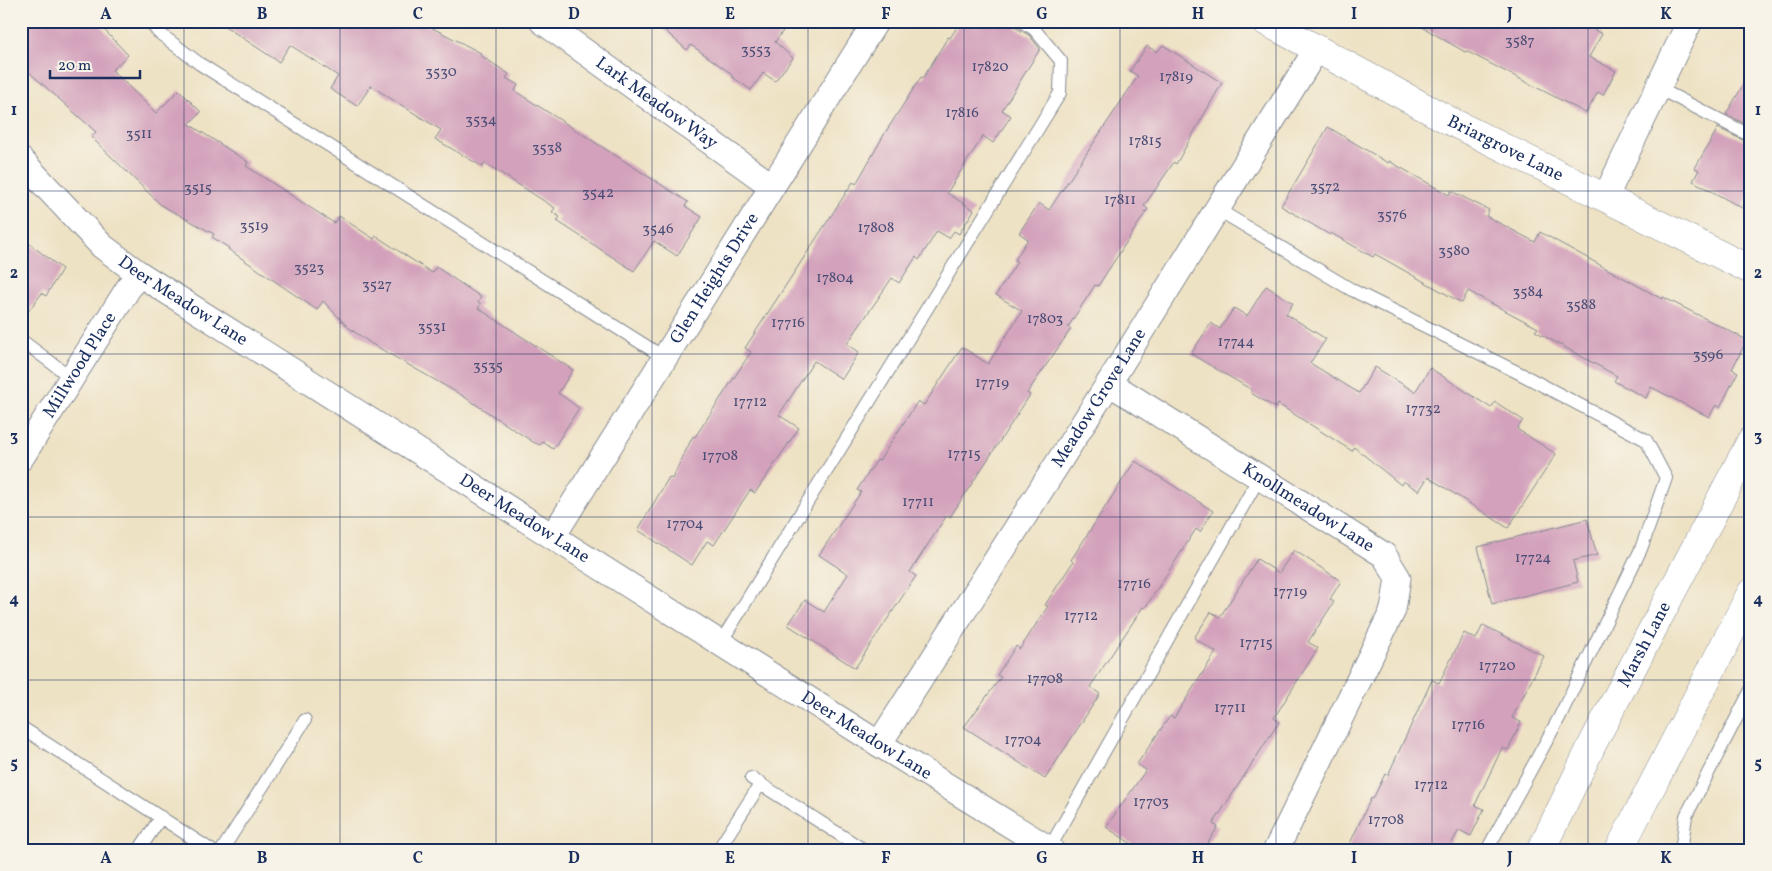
<svg xmlns="http://www.w3.org/2000/svg" width="1772" height="871" viewBox="0 0 1772 871" font-family="Vollkorn,serif">
  <style>
    .building { fill: #d3a1bb }
    .lines { fill: none; stroke-linecap: round; stroke-linejoin: round }
    .lane-casing { stroke: #848891; stroke-width: 14 }
    .street-casing { stroke: #848891; stroke-width: 27 }
    .secondary-casing { stroke: #848891; stroke-width: 29 }
    .lane { stroke: #fff; stroke-width: 12 }
    .street { stroke: #fff; stroke-width: 25 }
    .secondary { stroke: #fff; stroke-width: 28 }
    .grid { fill: none; stroke: #1b2f5e; stroke-width: 1; stroke-opacity: 0.55 }
    .labels { text-anchor: middle; dominant-baseline: central; stroke-width: 5; stroke-linejoin: round; paint-order: stroke }
    .number-label { font-size: 15px; fill: #494c75 }
    .street-label { font-size: 18px; fill: #1b2f5e; stroke: #f7f3e8 }
    .neatline { fill: none; stroke: #1b2f5e; stroke-width: 2 }
    .grid-label { font-size: 16px; text-anchor: middle; font-weight: bold; fill: #1b2f5e }
  </style>
  <rect width="100%" height="100%" fill="#f7f3e8"/>
  <filter id="ink" filterUnits="userSpaceOnUse"><feTurbulence type="fractalNoise" baseFrequency=".02" numOctaves="2"/><feDisplacementMap in="SourceGraphic" scale="10" xChannelSelector="R" yChannelSelector="G"/><feConvolveMatrix kernelMatrix="1 2 1 2 8 2 1 2 1" color-interpolation-filters="sRGB"/></filter>
  <filter id="wash" filterUnits="userSpaceOnUse"><feTurbulence type="fractalNoise" baseFrequency=".0096" numOctaves="4" result="noise"/><feDisplacementMap in="SourceGraphic" scale="20" xChannelSelector="R" yChannelSelector="G"/><feGaussianBlur stdDeviation="1.12" result="paint"/><feColorMatrix in="noise" values="0 0 0 0 0 0 0 0 0 0 0 0 0 0 0 0 0 1.4 0 .05"/><feComposite in="paint" operator="in"/></filter>
  <g filter="url(#wash)">
    <rect width="100%" height="100%" fill="#eee2c4"/>
    <g id="blocks">
      <!-- building -->
      <path class="building" d="M21 21H96L128 55 112 70 156 113 179 90 201 112 189 124 248 162 246 166 334 223 339 216 374 239 376 236 432 273 436 267 481 297 478 302 481 304 478 308 573 370 558 393 579 408 553 449 543 442 540 445 533 442 463 396 372 344 349 328 323 301 317 310 228 249 229 248 212 237 214 234 161 205 91 137 96 132 21 65Z
        M217 21H419L481 53 480 55 509 74 506 78 518 85 515 91 688 202 685 206 702 217 677 256 654 241 634 271 557 221 560 217 552 212 555 208 485 163 483 167 435 139 441 130 371 86 357 106 330 89 338 76 290 45 279 62Z
        M654 21H790L775 42 793 58 775 81 763 73 751 90 731 76 732 74 691 45 687 50Z
        M961 21H1013L1016 28 1029 35 1040 49 1002 110 1011 116 993 143 983 136 947 193 974 210 959 234 954 231 949 238 937 231 919 260 916 257 899 283 892 278 847 344 859 352 842 379 814 361 779 415 799 428 755 493 750 490 714 545 707 541 692 565 638 530 669 477 672 479 693 436 695 437 751 352 745 348 853 182 856 184 885 133 921 77 923 78 948 37 950 38Z
        M1412 21H1577L1602 34 1589 57 1616 71 1603 95 1598 92 1586 113 1466 51 1465 52Z
        M1163 45 1222 83 1176 164 1174 162 1144 206 1148 209 1098 286 1095 285 1068 327 1071 329 1027 393 1030 395 950 517 947 515 921 555 910 572 916 576 855 668 788 625 805 600 824 612 848 574 819 555 861 492 857 490 877 460 879 461 918 401 924 405 962 347 988 364 1022 311 996 295 1017 262 1015 260 1028 239 1019 233 1039 203 1049 210 1138 76 1130 71 1147 46 1157 52Z
        M1751 72V127L1726 114Z
        M1328 127 1388 163 1389 161 1449 195 1451 191 1489 210 1486 216 1535 242 1540 232 1662 299 1663 297 1747 340 1732 369 1738 372 1720 407 1716 405 1709 417 1651 387 1646 398 1614 381 1617 376 1535 331 1538 328 1468 291 1462 303 1375 254 1373 257 1331 233 1330 235 1281 206Z
        M1718 128 1751 144V192L1742 208 1693 181 1699 170 1695 168Z
        M21 237 62 269 46 296 42 293 21 321Z
        M1266 286 1293 303 1286 314 1326 339 1310 363 1359 393 1375 367 1415 392 1430 368 1491 408 1495 402 1523 420 1517 429 1556 454 1508 528 1428 477 1419 491 1403 481 1401 485 1354 447 1352 451 1278 404 1276 408 1251 393 1252 390 1191 354 1211 323 1220 329 1234 308 1247 316Z
        M1135 461 1213 511 1200 532 1196 529 1145 608 1143 607 1090 687 1100 694 1045 779 964 727 1001 677 997 675 1016 646 1020 649 1048 606 1045 605 1073 562 1071 560Z
        M1587 519 1597 555 1573 561 1578 582 1492 604 1478 547Z
        M1294 550 1341 581 1330 599 1334 602 1308 642 1318 648 1274 718 1279 722 1213 824 1218 827 1203 850H1141L1106 827 1146 770 1137 764 1170 716 1174 718 1216 652 1194 638 1211 612 1220 617 1257 559 1279 573Z
        M1483 625 1544 656 1512 718 1521 722 1508 750 1502 748 1475 805 1484 809 1471 836 1459 830 1448 850H1347L1371 798 1373 799 1385 774 1388 775 1432 680 1439 683 1464 633 1476 639Z"/>
    </g>
  </g>
  <g filter="url(#ink)">
    <use href="#blocks" fill-opacity="0" stroke="#848891" stroke-width="1"/>
    <g class="lines">
      <defs>
        <path id="lane" d="M150 21 158 32 200 64 665 358
          M1658 88 1751 136
          M1217 209 1352 290 1521 374 1646 440 1666 478 1641 549 1559 718 1487 850
          M21 340 72 378
          M721 642 1060 93 1061 61 1034 29 1021 21
          M21 727 211 850
          M751 778 864 850
          M1049 849 1259 478
          M139 850 161 817
          M222 850 305 720
          M718 850 761 783
          M1685 850 1682 844 1686 816 1751 690"/>
        <g id="street">
          <path id="s1" d="M542 21 772 186"/>
          <path id="s2" d="M21 160 102 246 138 273 879 744 1051 850"/>
          <path d="M1605 198 1690 21"/>
          <path id="s3" d="M1109 383 1384 555 1398 578 1393 610 1276 850"/>
          <path id="s4" d="M21 458 138 273"/>
          <path id="s5" d="M553 536 876 21"/>
          <path id="s6" d="M879 744 1109 383 1316 50"/>
        </g>
        <g id="secondary">
          <path id="s7" d="M1265 21 1450 121 1751 270"/>
          <path id="s8" d="M1541 850 1594 741 1751 441"/>
          <path d="M1619 850 1751 593"/>
        </g>
      </defs>
      <!-- lane casing -->
      <use href="#lane" class="lane-casing"/>
      <!-- street casing -->
      <use href="#street" class="street-casing"/>
      <!-- secondary casing -->
      <use href="#secondary" class="secondary-casing"/>
      <!-- lane -->
      <use href="#lane" class="lane"/>
      <!-- street -->
      <use href="#street" class="street"/>
      <!-- secondary -->
      <use href="#secondary" class="secondary"/>
    </g>
  </g>
  <!-- grid -->
  <path class="grid" d="M184 21V850M340 21V850M496 21V850M652 21V850M808 21V850M964 21V850M1120 21V850M1276 21V850M1432 21V850M1588 21V850M21 191H1751M21 354H1751M21 517H1751M21 680H1751"/>
  <g class="labels">
    <!-- number labels -->
    <g class="number-label">
      <text x="1520" y="41">3587</text>
      <text x="756" y="50">3553</text>
      <text x="990" y="67">17820</text>
      <text x="441" y="72">3530</text>
      <text x="1176" y="77">17819</text>
      <text x="962" y="113">17816</text>
      <text x="481" y="120">3534</text>
      <text x="139" y="134">3511</text>
      <text x="1145" y="141">17815</text>
      <text x="547" y="148">3538</text>
      <text x="1325" y="187">3572</text>
      <text x="198" y="188">3515</text>
      <text x="598" y="193">3542</text>
      <text x="1120" y="200">17811</text>
      <text x="1392" y="215">3576</text>
      <text x="254" y="226">3519</text>
      <text x="876" y="228">17808</text>
      <text x="658" y="229">3546</text>
      <text x="1454" y="251">3580</text>
      <text x="309" y="268">3523</text>
      <text x="835" y="278">17804</text>
      <text x="377" y="285">3527</text>
      <text x="1528" y="292">3584</text>
      <text x="1581" y="305">3588</text>
      <text x="1045" y="319">17803</text>
      <text x="788" y="323">17716</text>
      <text x="432" y="327">3531</text>
      <text x="1236" y="342">17744</text>
      <text x="1708" y="355">3596</text>
      <text x="488" y="366">3535</text>
      <text x="992" y="383">17719</text>
      <text x="750" y="402">17712</text>
      <text x="1423" y="409">17732</text>
      <text x="964" y="454">17715</text>
      <text x="720" y="456">17708</text>
      <text x="918" y="502">17711</text>
      <text x="685" y="524">17704</text>
      <text x="1533" y="558">17724</text>
      <text x="1134" y="584">17716</text>
      <text x="1290" y="592">17719</text>
      <text x="1081" y="616">17712</text>
      <text x="1256" y="643">17715</text>
      <text x="1497" y="666">17720</text>
      <text x="1045" y="679">17708</text>
      <text x="1230" y="708">17711</text>
      <text x="1468" y="725">17716</text>
      <text x="1023" y="740">17704</text>
      <text x="1431" y="785">17712</text>
      <text x="1151" y="802">17703</text>
      <text x="1386" y="820">17708</text>
    </g>
    <!-- street labels -->
    <g class="street-label">
      <text stroke="none"><textPath href="#s1" startOffset="141">Lark Meadow Way</textPath></text>
      <text stroke="none"><textPath href="#s7" startOffset="272">Briargrove Lane</textPath></text>
      <text stroke="none"><textPath href="#s5" startOffset="304">Glen Heights Drive</textPath></text>
      <text stroke="none"><textPath href="#s2" startOffset="216">Deer Meadow Lane</textPath></text>
      <text stroke="none"><textPath href="#s4" startOffset="110">Millwood Place</textPath></text>
      <text stroke="none"><textPath href="#s6" startOffset="410">Meadow Grove Lane</textPath></text>
      <text stroke="none"><textPath href="#s3" startOffset="235">Knollmeadow Lane</textPath></text>
      <text stroke="none"><textPath href="#s2" startOffset="621">Deer Meadow Lane</textPath></text>
      <text stroke="none"><textPath href="#s8" startOffset="230">Marsh Lane</textPath></text>
      <text stroke="none"><textPath href="#s2" startOffset="1026">Deer Meadow Lane</textPath></text>
    </g>
  </g>
  <!-- margin -->
  <rect width="1772" height="871" fill="none" stroke="#f7f3e8" stroke-width="55"/>
  <!-- scale -->
  <path d="M50 70v8h90v-8" fill="none" stroke="#1b2f5e" stroke-width="2.5"/>
  <text x="58" y="70" font-size="15" fill="#1b2f5e" stroke="#f7f3e8" stroke-width="4" paint-order="stroke">20 m</text>
  <rect x="28" y="28" width="1716" height="816" class="neatline"/>
  <g class="grid-label">
    <text x="106" y="19">A</text>
    <text x="262" y="19">B</text>
    <text x="418" y="19">C</text>
    <text x="574" y="19">D</text>
    <text x="730" y="19">E</text>
    <text x="886" y="19">F</text>
    <text x="1042" y="19">G</text>
    <text x="1198" y="19">H</text>
    <text x="1354" y="19">I</text>
    <text x="1510" y="19">J</text>
    <text x="1666" y="19">K</text>
    <text x="14" y="115">1</text>
    <text x="1758" y="115">1</text>
    <text x="14" y="278">2</text>
    <text x="1758" y="278">2</text>
    <text x="14" y="441">3</text>
    <text x="1758" y="441">3</text>
    <text x="14" y="604">4</text>
    <text x="1758" y="604">4</text>
    <text x="14" y="768">5</text>
    <text x="1758" y="768">5</text>
    <text x="106" y="863">A</text>
    <text x="262" y="863">B</text>
    <text x="418" y="863">C</text>
    <text x="574" y="863">D</text>
    <text x="730" y="863">E</text>
    <text x="886" y="863">F</text>
    <text x="1042" y="863">G</text>
    <text x="1198" y="863">H</text>
    <text x="1354" y="863">I</text>
    <text x="1510" y="863">J</text>
    <text x="1666" y="863">K</text>
  </g>
</svg>
